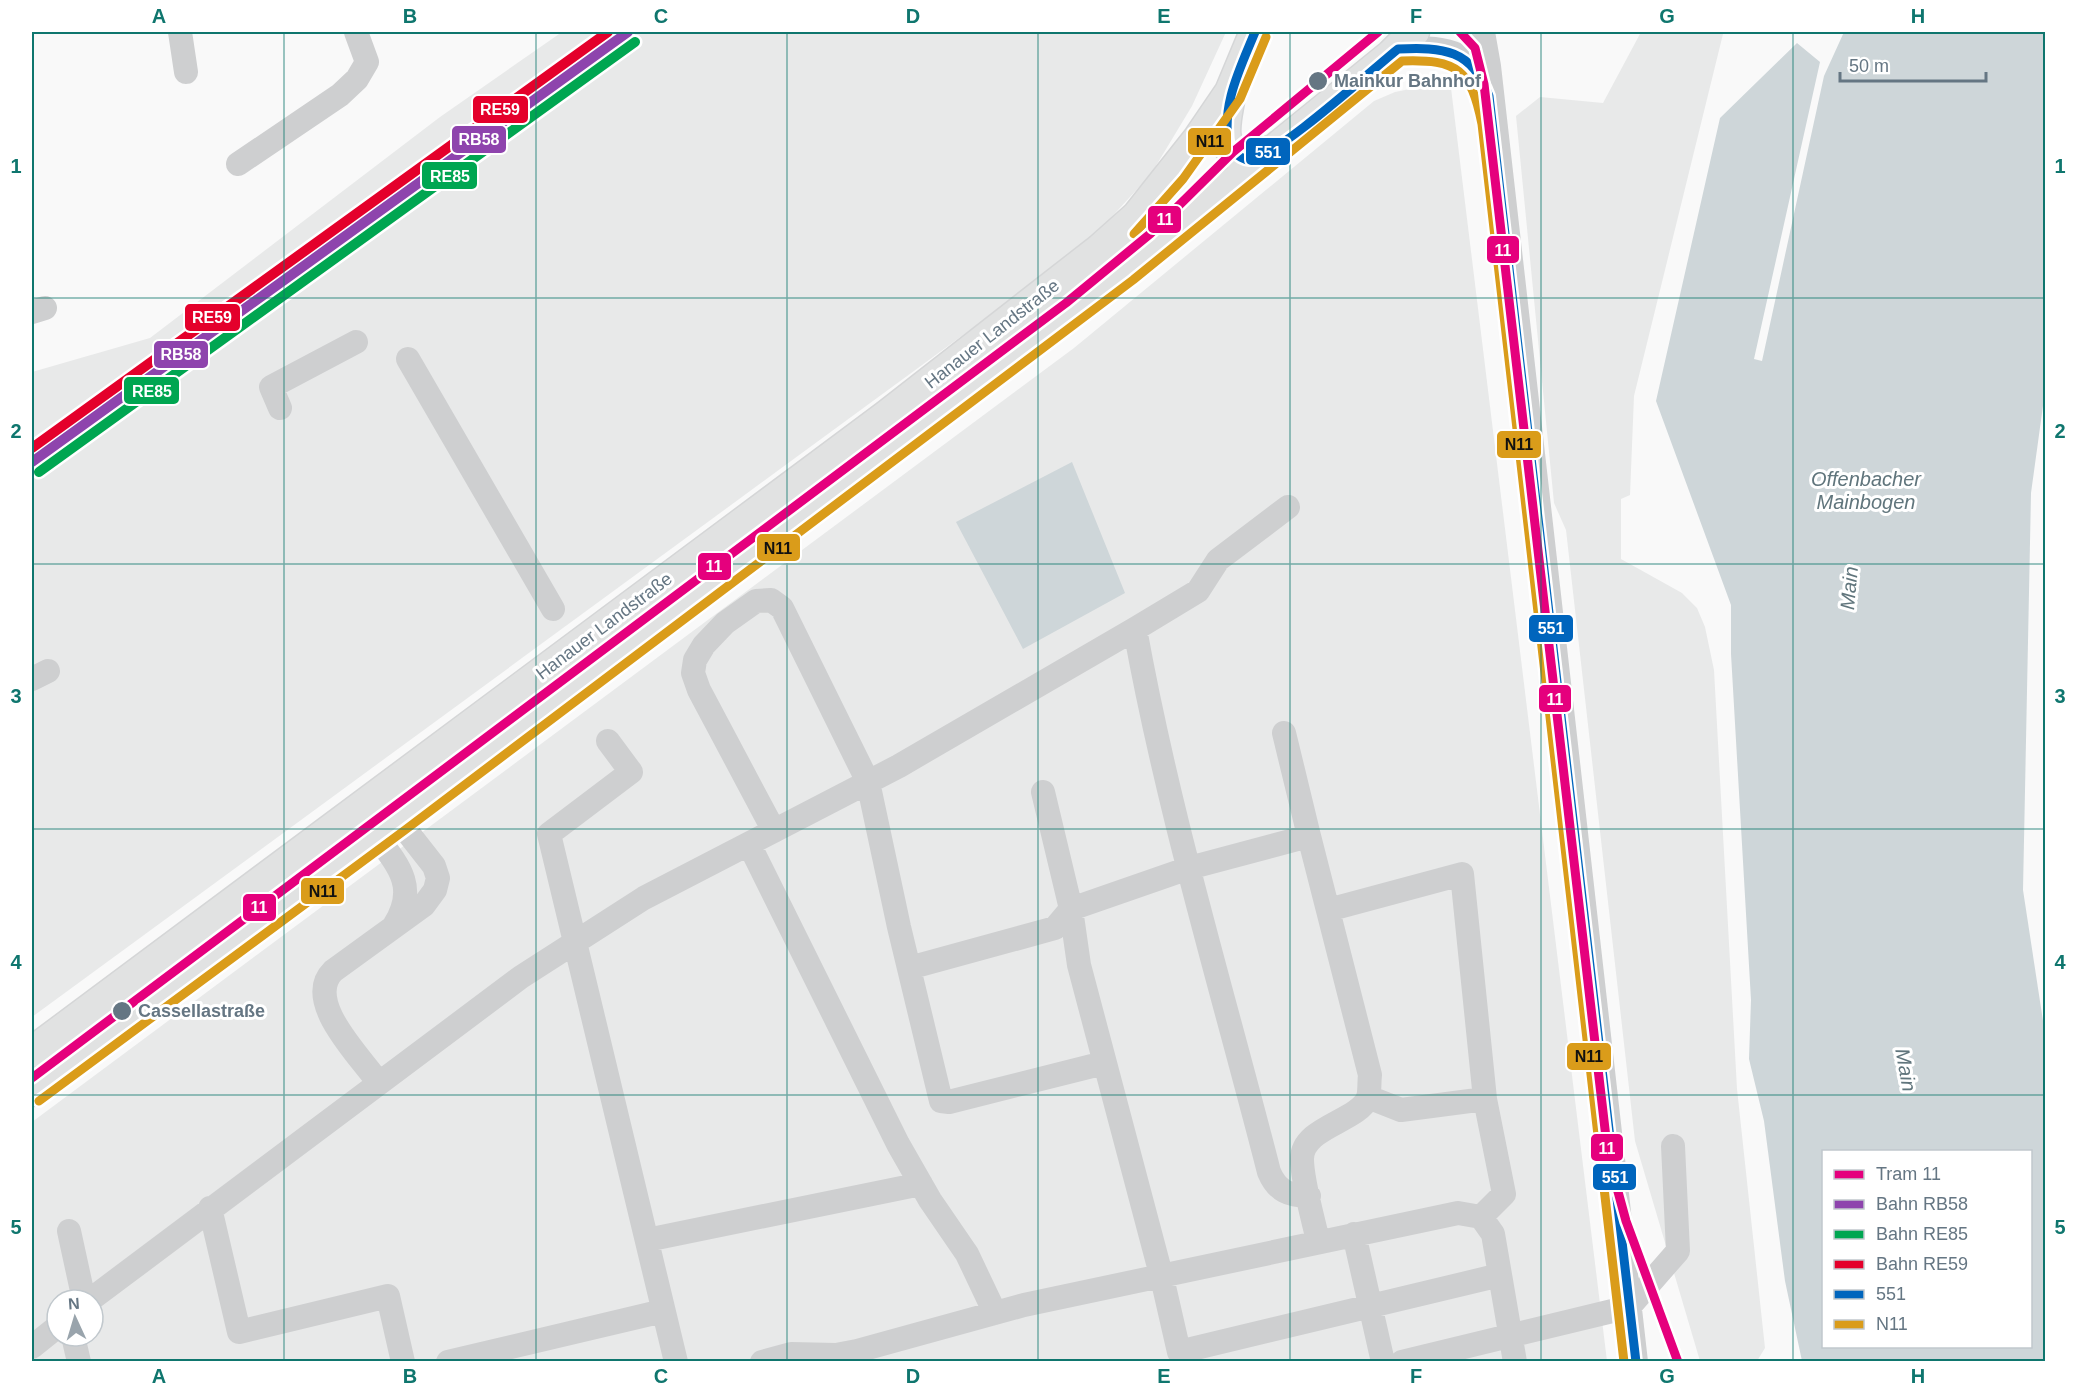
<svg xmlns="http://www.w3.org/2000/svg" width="2077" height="1393" viewBox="0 0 2077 1393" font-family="Arial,sans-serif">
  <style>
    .built { fill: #e8e9e9; fill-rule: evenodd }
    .water { fill: #ced6d9; fill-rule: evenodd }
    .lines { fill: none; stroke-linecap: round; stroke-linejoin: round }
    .major-casing { stroke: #d5d6d7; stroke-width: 33 }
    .minor { stroke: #cecfd0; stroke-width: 24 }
    .major { stroke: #e1e2e2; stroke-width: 30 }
    .bus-1-casing { stroke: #fff; stroke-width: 14 }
    .bus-2-casing { stroke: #fff; stroke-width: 14 }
    .bus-1 { stroke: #0065bd; stroke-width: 9 }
    .bus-2 { stroke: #da9c1a; stroke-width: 9 }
    .rail-1-casing { stroke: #fff; stroke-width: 15 }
    .rail-2-casing { stroke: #fff; stroke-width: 15 }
    .rail-3-casing { stroke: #fff; stroke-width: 15 }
    .rail-1 { stroke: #8e44ad; stroke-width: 10 }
    .rail-2 { stroke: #00a651; stroke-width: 10 }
    .rail-3 { stroke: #e4002b; stroke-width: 10 }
    .tram-1-casing { stroke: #fff; stroke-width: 14 }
    .tram-1 { stroke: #e5007d; stroke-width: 9 }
    .grid { fill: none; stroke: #0f766e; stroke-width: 1.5; stroke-opacity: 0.55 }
    .stop-dot { fill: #657683; stroke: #fff; stroke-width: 2 }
    .labels { text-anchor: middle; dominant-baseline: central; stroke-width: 6; stroke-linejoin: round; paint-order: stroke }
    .stop-label { font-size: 18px; font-weight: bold; fill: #657683; stroke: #fff; text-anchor: start }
    .street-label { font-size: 18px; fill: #657683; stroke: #fff }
    .water-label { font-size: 20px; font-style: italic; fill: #60757c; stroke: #fff }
    .line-badge { stroke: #fff; stroke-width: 2 }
    .badge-label { font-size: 16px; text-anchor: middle; font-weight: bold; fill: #fff }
    .pale-badge-label { font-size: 16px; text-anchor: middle; font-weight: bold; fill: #111 }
    .neatline { fill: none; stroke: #0f766e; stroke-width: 2 }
    .grid-label { font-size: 20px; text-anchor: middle; font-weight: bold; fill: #0f766e }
  </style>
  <rect width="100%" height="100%" fill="#f9f9f9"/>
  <!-- built -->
  <path class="built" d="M562 32H1226L1192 106 1151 174 1086 245 32 1017V372L150 338 440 117Z
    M1641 32H1722L1723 34 1634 396 1630 495 1621 499V559L1682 593 1697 608 1705 627 1714 670 1737 1089 1765 1348 1757 1361H1700L1635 1141 1566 530 1554 503 1516 116 1540 97 1603 103Z
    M1415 88H1451L1607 1361 32 1362V1122L1074 348 1374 101 1395 92ZM57 1300H93V1336H57Z"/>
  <!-- water -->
  <path class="water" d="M1844 32H2045L2046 384 2031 493 2023 890 2045 1034V1361H1802L1785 1281 1764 1121 1749 1059 1751 1000 1731 654V605L1656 401 1720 118 1797 43 1820 62 1754 359 1762 361 1824 76ZM1824 1152H2030V1346H1824Z
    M1072 462 1125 593 1023 649 956 522Z"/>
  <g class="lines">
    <defs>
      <path id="major" d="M1230 95C1227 116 1217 144 1239 157 1251 164 1261 158 1270 151
        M32 1052 886 416 1100 249 1137 216 1198 139 1230 92 1255 32
        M32 1091 398 820 1126 270 1391 55 1414 32"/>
    </defs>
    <!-- major casing -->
    <use href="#major" class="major-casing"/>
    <!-- minor -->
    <path class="minor" d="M180 32 186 72
      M1483 32 1489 66 1636 1362
      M1398 49C1438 47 1475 47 1489 93
      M238 164 340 95 357 79 367 62 356 32
      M32 312 45 308
      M408 359 553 609
      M280 408 271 387 356 342
      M1135 629C1168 812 1223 992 1269 1172 1277 1191 1289 1196 1309 1196
      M32 679 48 671
      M1284 733 1309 836
      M608 741 631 772 549 834 676 1362
      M1043 792 1071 909 1079 965 1163 1282 1179 1352 1500 1275
      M774 831 699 690 693 673 695 660 704 645 725 623 756 601 771 600 782 608 868 782 899 927 941 1101 949 1102 1104 1063
      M375 835C400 867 418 888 394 926
      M749 844 898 1144 930 1200 967 1254 995 1313
      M1328 910 1462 874 1485 1099 1504 1194 1481 1217
      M909 968 1055 928 1071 909 1189 868 1309 836 1370 1075C1369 1082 1370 1091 1368 1098 1357 1122 1302 1127 1302 1159 1302 1181 1313 1218 1318 1241
      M378 1082C360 1056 303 1001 333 971L424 905 435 890 438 878 434 866 398 820
      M1368 1097 1401 1110 1485 1099
      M210 1208 239 1332 388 1296 403 1362
      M69 1231 84 1300
      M1354 1234 1383 1362
      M647 1240 921 1184
      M90 1300 521 977 644 898 899 766 1135 629 1198 591 1218 560 1288 507
      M73 1336 79 1362
      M32 1347 57 1327
      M448 1362 663 1311
      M762 1362 791 1354 836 1355 857 1351 1024 1305 1458 1213 1481 1217 1493 1234 1515 1362
      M1402 1362 1629 1307 1678 1251 1673 1146"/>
    <!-- major -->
    <use href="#major" class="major"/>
    <defs>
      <path id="bus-1" d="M1255 32C1239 71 1221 105 1229 148 1235 152 1241 160 1249 160 1274 159 1373 69 1398 49
        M1398 49C1443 47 1472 49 1489 96L1636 1362"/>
      <path id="bus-2" d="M1134 234 1183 179 1240 99 1266 37
        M39 1101 405 830 1133 280 1402 61C1458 59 1471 70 1482 124L1624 1362"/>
    </defs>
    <!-- bus-1 casing -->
    <use href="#bus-1" class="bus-1-casing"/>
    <!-- bus-2 casing -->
    <use href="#bus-2" class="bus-2-casing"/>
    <!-- bus-1 -->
    <use href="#bus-1" class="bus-1"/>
    <!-- bus-2 -->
    <use href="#bus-2" class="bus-2"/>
    <defs>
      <path id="rail-1" d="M32 462 628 32"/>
      <path id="rail-2" d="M39 472 635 42"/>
      <path id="rail-3" d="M32 448 608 32"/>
    </defs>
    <!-- rail-1 casing -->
    <use href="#rail-1" class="rail-1-casing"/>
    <!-- rail-2 casing -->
    <use href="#rail-2" class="rail-2-casing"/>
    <!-- rail-3 casing -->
    <use href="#rail-3" class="rail-3-casing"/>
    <!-- rail-1 -->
    <use href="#rail-1" class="rail-1"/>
    <!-- rail-2 -->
    <use href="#rail-2" class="rail-2"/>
    <!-- rail-3 -->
    <use href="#rail-3" class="rail-3"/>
    <defs>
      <path id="tram-1" d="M1460 32 1475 48 1484 84 1608 1155 1626 1221 1678 1362
        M32 1078 1066 303 1150 234 1233 152 1378 32"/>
    </defs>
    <!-- tram-1 casing -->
    <use href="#tram-1" class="tram-1-casing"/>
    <!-- tram-1 -->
    <use href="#tram-1" class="tram-1"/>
  </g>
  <!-- grid -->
  <path class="grid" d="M284 32V1362M536 32V1362M787 32V1362M1038 32V1362M1290 32V1362M1541 32V1362M1793 32V1362M32 298H2046M32 564H2046M32 829H2046M32 1095H2046"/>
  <!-- markers -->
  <g class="stop-dot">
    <circle cx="1318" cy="81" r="10"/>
    <circle cx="122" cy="1011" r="10"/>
  </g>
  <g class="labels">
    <!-- stop labels -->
    <g class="stop-label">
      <text x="1334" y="81">Mainkur Bahnhof</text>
      <text x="138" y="1011">Cassellastraße</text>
    </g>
    <!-- street labels -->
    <g class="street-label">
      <text transform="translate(992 334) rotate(-38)">Hanauer Landstraße</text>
      <text transform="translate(604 626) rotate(-37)">Hanauer Landstraße</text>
    </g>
    <!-- water labels -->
    <g class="water-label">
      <text x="1866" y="479">Offenbacher<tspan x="1866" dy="23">Mainbogen</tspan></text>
      <text transform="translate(1849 588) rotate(-85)">Main</text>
      <text transform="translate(1906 1070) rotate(80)">Main</text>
    </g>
  </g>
  <g class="line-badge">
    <rect x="472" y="95" width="57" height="29" rx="6" fill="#e4002b"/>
    <rect x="451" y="125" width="56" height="29" rx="6" fill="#8e44ad"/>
    <rect x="1187" y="127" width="45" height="29" rx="6" fill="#da9c1a"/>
    <rect x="1245" y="137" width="46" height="29" rx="6" fill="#0065bd"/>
    <rect x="421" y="161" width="57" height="29" rx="6" fill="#00a651"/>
    <rect x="1147" y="205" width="35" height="29" rx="6" fill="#e5007d"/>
    <rect x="1486" y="235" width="34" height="29" rx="6" fill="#e5007d"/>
    <rect x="184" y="303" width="57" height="29" rx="6" fill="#e4002b"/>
    <rect x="153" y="340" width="56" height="29" rx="6" fill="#8e44ad"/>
    <rect x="123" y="376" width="57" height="29" rx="6" fill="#00a651"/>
    <rect x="1496" y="430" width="46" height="29" rx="6" fill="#da9c1a"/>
    <rect x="756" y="533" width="45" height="29" rx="6" fill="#da9c1a"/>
    <rect x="697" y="552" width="35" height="29" rx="6" fill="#e5007d"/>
    <rect x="1528" y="614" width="46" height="29" rx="6" fill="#0065bd"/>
    <rect x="1538" y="684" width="34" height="29" rx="6" fill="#e5007d"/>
    <rect x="300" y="877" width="45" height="28" rx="6" fill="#da9c1a"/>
    <rect x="242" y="893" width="35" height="29" rx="6" fill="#e5007d"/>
    <rect x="1566" y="1042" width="46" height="29" rx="6" fill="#da9c1a"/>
    <rect x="1590" y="1133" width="34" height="29" rx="6" fill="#e5007d"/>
    <rect x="1592" y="1163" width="45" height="28" rx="6" fill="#0065bd"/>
  </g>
  <g class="badge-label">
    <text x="500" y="115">RE59</text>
    <text x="479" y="145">RB58</text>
    <text x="1268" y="158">551</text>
    <text x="450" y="182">RE85</text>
    <text x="1165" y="225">11</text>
    <text x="1503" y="256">11</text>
    <text x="212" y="323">RE59</text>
    <text x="181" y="360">RB58</text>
    <text x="152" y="397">RE85</text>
    <text x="714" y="572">11</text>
    <text x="1551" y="634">551</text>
    <text x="1555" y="705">11</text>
    <text x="259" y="913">11</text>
    <text x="1607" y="1154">11</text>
    <text x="1615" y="1183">551</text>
  </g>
  <g class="pale-badge-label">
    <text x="1210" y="147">N11</text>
    <text x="1519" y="450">N11</text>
    <text x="778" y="554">N11</text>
    <text x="323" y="897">N11</text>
    <text x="1589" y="1062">N11</text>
  </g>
  <!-- border -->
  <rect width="2077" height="1393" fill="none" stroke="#ffffff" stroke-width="66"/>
  <!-- legend -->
  <rect x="1822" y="1150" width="210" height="198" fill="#ffffff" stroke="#c1c8cd" stroke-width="1.5"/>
  <rect x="1834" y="1170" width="30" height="9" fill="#e5007d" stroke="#c1c8cd" stroke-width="1.5"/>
  <text x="1876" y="1180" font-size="18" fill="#657683">Tram 11</text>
  <rect x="1834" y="1200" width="30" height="9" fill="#8e44ad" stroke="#c1c8cd" stroke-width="1.5"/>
  <text x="1876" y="1210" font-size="18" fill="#657683">Bahn RB58</text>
  <rect x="1834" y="1230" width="30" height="9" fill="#00a651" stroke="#c1c8cd" stroke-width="1.5"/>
  <text x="1876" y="1240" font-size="18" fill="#657683">Bahn RE85</text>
  <rect x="1834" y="1260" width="30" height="9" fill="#e4002b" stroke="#c1c8cd" stroke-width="1.5"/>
  <text x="1876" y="1270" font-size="18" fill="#657683">Bahn RE59</text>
  <rect x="1834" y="1290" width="30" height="9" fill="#0065bd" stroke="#c1c8cd" stroke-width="1.5"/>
  <text x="1876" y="1300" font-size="18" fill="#657683">551</text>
  <rect x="1834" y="1320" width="30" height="9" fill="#da9c1a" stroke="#c1c8cd" stroke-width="1.5"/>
  <text x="1876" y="1330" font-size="18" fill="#657683">N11</text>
  <!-- north arrow -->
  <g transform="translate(75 1318) rotate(356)"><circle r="28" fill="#ffffff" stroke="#c1c8cd" stroke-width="1.5"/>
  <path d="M0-4.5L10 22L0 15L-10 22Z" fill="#99a4ac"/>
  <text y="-9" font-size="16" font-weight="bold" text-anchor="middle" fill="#657683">N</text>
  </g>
  <!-- scale -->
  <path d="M1840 72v9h146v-9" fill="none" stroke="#657683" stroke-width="3"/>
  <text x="1849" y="72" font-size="18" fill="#657683" stroke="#ffffff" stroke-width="4.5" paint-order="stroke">50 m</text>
  <rect x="33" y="33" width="2011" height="1327" class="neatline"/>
  <g class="grid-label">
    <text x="159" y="23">A</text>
    <text x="410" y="23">B</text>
    <text x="661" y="23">C</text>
    <text x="913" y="23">D</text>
    <text x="1164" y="23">E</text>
    <text x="1416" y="23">F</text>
    <text x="1667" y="23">G</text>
    <text x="1918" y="23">H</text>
    <text x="16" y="173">1</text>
    <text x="2060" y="173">1</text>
    <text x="16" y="438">2</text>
    <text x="2060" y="438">2</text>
    <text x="16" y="703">3</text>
    <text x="2060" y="703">3</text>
    <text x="16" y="969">4</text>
    <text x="2060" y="969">4</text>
    <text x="16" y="1234">5</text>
    <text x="2060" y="1234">5</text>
    <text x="159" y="1383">A</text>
    <text x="410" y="1383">B</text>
    <text x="661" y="1383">C</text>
    <text x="913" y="1383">D</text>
    <text x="1164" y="1383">E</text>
    <text x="1416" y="1383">F</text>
    <text x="1667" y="1383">G</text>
    <text x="1918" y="1383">H</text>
  </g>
</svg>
